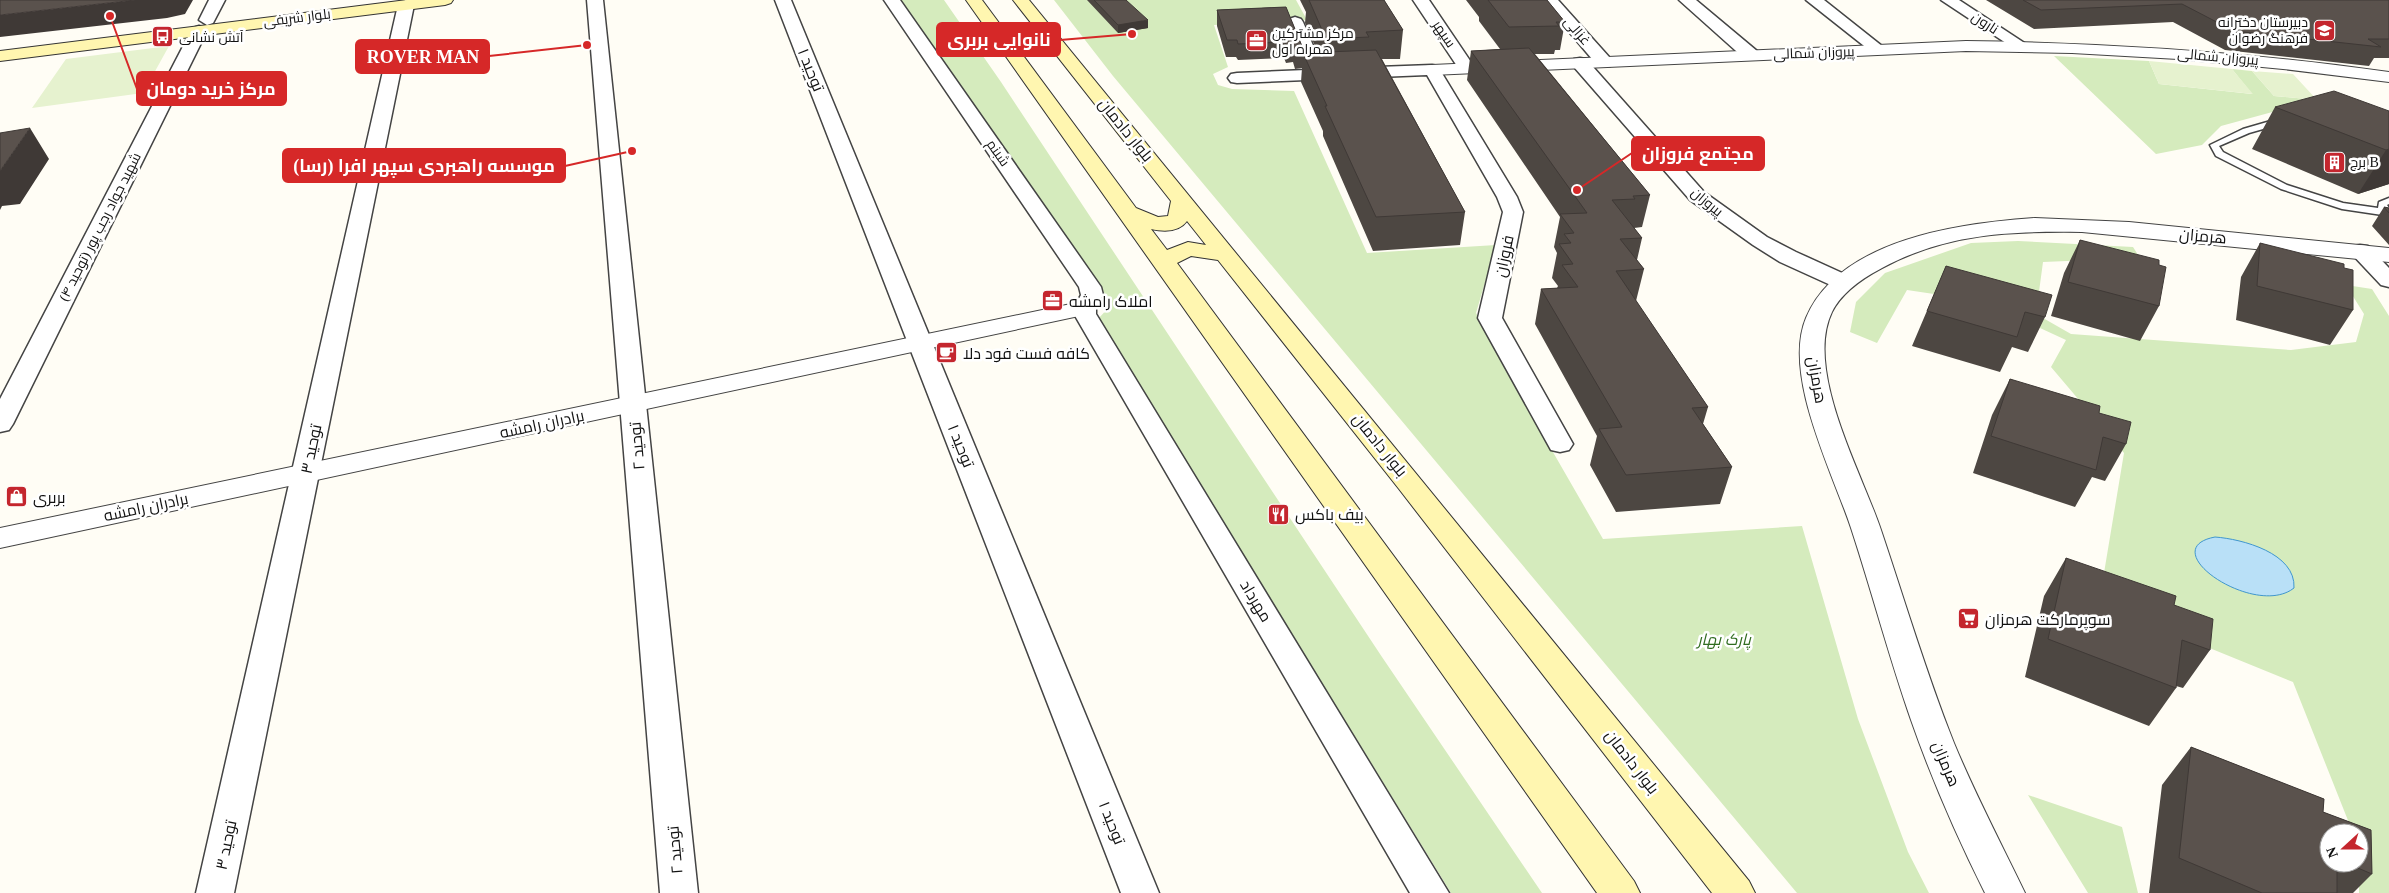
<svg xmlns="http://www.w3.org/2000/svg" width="2389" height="893" viewBox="0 0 2389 893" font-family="'Times New Roman',Cairo,serif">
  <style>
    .green { fill: #d5ebbd }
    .pitch { fill: #e6f2cf }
    .water { fill: #b9e0f7; stroke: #3f96cf }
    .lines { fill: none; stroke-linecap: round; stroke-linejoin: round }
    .service-casing { stroke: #444; stroke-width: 3 }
    .minor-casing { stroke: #444; stroke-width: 3 }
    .tertiary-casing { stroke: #444; stroke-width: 2 }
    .secondary-casing { stroke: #333; stroke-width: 2 }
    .service { fill: #fff; fill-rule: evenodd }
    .minor { fill: #fff; fill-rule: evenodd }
    .tertiary { fill: #fff; fill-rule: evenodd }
    .secondary { fill: #fff6b0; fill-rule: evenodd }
    .wall { fill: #4d4742; fill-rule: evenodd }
    .shaded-wall { fill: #3f3936 }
    .building { fill: #5a524d; stroke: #3f3936 }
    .labels { text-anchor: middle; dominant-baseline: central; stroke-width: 5; stroke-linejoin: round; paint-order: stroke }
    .far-street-label { font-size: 14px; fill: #111; stroke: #fff }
    .far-poi-label { font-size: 14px; fill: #111; stroke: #fff; text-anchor: start }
    .street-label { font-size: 16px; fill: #111; stroke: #fff }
    .poi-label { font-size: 16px; fill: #111; stroke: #fff; text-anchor: start }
    .park-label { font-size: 16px; font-style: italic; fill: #2f6b1f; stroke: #fff }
    .leader { fill: none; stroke: #d62828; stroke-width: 2 }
    .callout-dot { fill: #d62828; stroke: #fff; stroke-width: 2 }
    .callout { fill: #d62828; stroke: #d62828; stroke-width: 2 }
    .callout-label { font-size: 18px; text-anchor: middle; font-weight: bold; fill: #fff }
  </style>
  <rect width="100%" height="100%" fill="#fffdf5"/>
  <!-- green -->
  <path class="green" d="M899 0H944L1001 82 1382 657 1542 893H1451L1098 319 1112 304Z
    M1054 0H1296L1307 20 1214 25 1228 67 1213 74 1218 85 1232 89 1294 91 1367 253 1496 245 1476 313 1512 381 1603 539 1802 526 1858 719 1908 852 1929 893H1797L1113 76Z
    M2054 56 2149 61 2159 84 2252 94 2232 69 2252 71 2274 96 2317 100 2221 126 2202 145 2156 154Z
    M2018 241 2133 247 2140 258 2043 262 2036 314 2071 334 2291 350 2356 342 2364 314 2346 285 2372 289 2389 316V893H2359V833H2353L2293 682 2099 603 2124 453 2051 367 2066 340 2040 328 1954 297 1907 290 1877 343 1850 332 1856 302 1885 273 1971 243Z
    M2028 795 2122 827 2138 893H2088Z"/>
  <!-- pitch -->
  <path class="pitch" d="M169 46 143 93 32 108 66 59Z
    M2149 61 2232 69 2253 94 2159 84Z
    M2252 71 2293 74 2317 100 2274 96Z"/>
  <!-- water -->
  <path class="water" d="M2215 537C2242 539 2296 553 2294 588 2255 619 2152 549 2215 537Z"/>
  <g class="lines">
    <defs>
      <path id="service" d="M2281 118 2285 121 2284 123 2249 133 2219 146 2223 152 2287 185 2343 203 2378 208 2379 202 2389 198V204L2387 205 2389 208V216L2342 209 2281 189 2216 156 2210 145 2243 129Z"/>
      <path id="minor" d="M209 0H225L213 23 207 25 199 20Z
        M406 0 414 5 234 893H196L398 5Z
        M587 0H603L698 893H660Z
        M775 0H791L1159 893H1121Z
        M884 0H900L1101 287 1103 295 1096 308V314L1449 893H1410L1074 314V308L1081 295 1079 287Z
        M1413 0H1429L1475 68 1473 72H1461Z
        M1542 0H1558L1610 58 1612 62 1610 66H1598Z
        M1679 0H1696L1757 51 1759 55 1757 59H1745Z
        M1806 0H1824L1887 50 1885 53H1873Z
        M1941 0H1959L2029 46 2027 49H2015Z
        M1295 17 1301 19 1303 22 1323 69 1432 65 1438 66 1440 70 1517 197 1523 212 1502 318 1573 444 1569 450 1560 452 1551 450 1478 318 1503 212 1497 197 1427 75 1237 83 1231 82 1228 78 1231 74 1237 73 1306 70 1287 22 1289 19Z
        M199 26 205 28 207 31 13 424 9 430 0 432V399L191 31 193 28Z
        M1580 58 1586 59 1704 192 1767 237 1796 252 1851 277 1854 282 1851 287 1843 289 1835 287 1780 262 1753 245 1690 200 1574 67 1572 63 1574 59Z
        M2360 245 2368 246 2389 268V287L2381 285 2349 251 2352 246Z"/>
      <path id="tertiary" d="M1966 41C2108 43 2248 52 2389 72V82L2283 69 2178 59 2072 53 1966 51 1432 75 1426 74 1423 70 1426 66 1432 65Z
        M2035 218 2129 222 2389 248V262L2082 232C2010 231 1947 233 1882 268 1863 278 1842 292 1832 312 1804 370 1862 473 1881 530 1905 601 1926 673 1954 743 1975 794 2001 843 2025 893H1985C1957 837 1932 780 1911 720 1889 657 1872 592 1851 528 1833 473 1782 375 1806 318 1839 239 1961 223 2035 218Z
        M1085 301 1093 303 1097 308 1093 313 0 548V528Z"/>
      <path id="secondary" d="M407 0H453L451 3 445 5 0 61V51Z
        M966 0H982L1136 208 1158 217 1168 216 1171 201 1013 0H1029L1749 881 1755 893H1712L1399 489 1218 260 1191 256 1177 263 1634 881 1640 893H1597ZM1187 221 1206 245 1188 242 1167 250 1151 229C1164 232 1179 232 1187 221Z"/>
    </defs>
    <!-- service casing -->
    <use href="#service" class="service-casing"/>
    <!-- minor casing -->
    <use href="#minor" class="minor-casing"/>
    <!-- tertiary casing -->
    <use href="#tertiary" class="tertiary-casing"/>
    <!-- secondary casing -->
    <use href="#secondary" class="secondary-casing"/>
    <!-- service -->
    <use href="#service" class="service"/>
    <!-- minor -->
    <use href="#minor" class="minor"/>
    <!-- tertiary -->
    <use href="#tertiary" class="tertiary"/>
    <!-- secondary -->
    <use href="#secondary" class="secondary"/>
  </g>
  <!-- wall -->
  <path class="wall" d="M1087 0H1126L1148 28 1118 33Z
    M1300 0H1384L1403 30 1400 59H1382L1465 212 1460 245 1373 251 1323 136V131L1301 82 1302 68 1295 69 1293 62 1286 63 1284 58 1238 60 1236 57H1226L1217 26V10L1286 7 1304 51V53H1318L1305 23 1306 12Z
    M1466 0H1547L1565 22 1560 50H1555L1554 54H1535L1650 195 1642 227 1634 228 1642 238 1637 260 1644 269 1636 301 1708 407 1703 424 1732 467 1720 504 1616 512 1590 465 1597 436 1535 324 1541 289 1557 288 1558 286 1552 278 1557 253 1554 247 1560 217 1467 80 1471 51 1500 49 1479 21V17Z
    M1986 0H2389V58H2374L2369 66 2225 50 2173 22 2034 29Z
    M2275 107 2389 111V184L2358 194 2252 149Z
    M2384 207 2389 208V245L2372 226Z
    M2080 240 2159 265V306L2140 341 2051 316 2064 273Z
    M2260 243 2344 268 2353 310 2330 345 2236 320 2241 277Z
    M1946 266 2045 317 2028 352 2012 347 2000 372 1912 346Z
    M2010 379 2099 413 2126 444 2105 481 2092 477 2075 507 1973 473 1992 415Z
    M2066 558 2174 605 2210 650 2183 688 2176 686V688L2149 726 2025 677 2044 596Z
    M2191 747 2324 799 2323 812 2371 830 2372 874 2353 893H2149L2162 785ZM2329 833H2359V863H2329Z"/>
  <!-- shaded-wall -->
  <path class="shaded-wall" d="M135 0H193L185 14 167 18 0 37V15Z
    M1148 20V28L1118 33V25Z
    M30 128 49 159 20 204 2 206 0 210V171Z
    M2389 149V184L2358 194 2386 150Z"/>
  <!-- building -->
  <path class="building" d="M0 0H135L0 15Z
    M1094 0H1126L1148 20 1118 25Z
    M1309 0H1384L1403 30 1366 32 1369 37 1326 39Z
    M1488 0H1547L1565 22H1556L1559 26 1509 27Z
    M2023 0H2389V39H2368L2381 47 2234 31 2182 4 2041 10Z
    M1286 7 1304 51 1296 52 1293 46H1287L1285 42 1238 44 1237 40H1227L1217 10Z
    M1529 48 1650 195 1633 196 1635 199 1612 200 1642 238 1620 239 1644 269 1616 271 1708 407 1692 408 1732 467 1626 475 1599 429 1622 427 1541 289 1578 287 1562 265 1573 264 1559 244 1571 243 1564 234 1574 233 1560 214 1587 213 1471 51Z
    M1376 50 1465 212 1376 217 1325 106H1327L1303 53Z
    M2334 91 2389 111V149L2386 150 2275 107Z
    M30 128 0 171V133Z
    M2384 207 2389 208V213Z
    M2080 240 2159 260V265L2166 267 2159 306 2068 282Z
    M2260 243 2344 264V268L2353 270V310L2257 286Z
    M1946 266 2052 295 2045 317 2025 312 2017 337 1927 311Z
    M2010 379 2100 406 2099 413 2131 422 2126 444 2103 437 2096 470 1991 436Z
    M2066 558 2176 596 2174 605 2213 619 2210 650 2182 640 2176 688 2048 639Z
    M2191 747 2324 799 2323 812 2371 830 2372 874 2346 863H2359V833H2329V863H2337V893H2262L2179 858Z"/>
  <!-- icons -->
  <defs>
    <symbol id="school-square" viewBox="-11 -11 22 22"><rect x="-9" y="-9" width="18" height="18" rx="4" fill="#c4262e" stroke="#fff"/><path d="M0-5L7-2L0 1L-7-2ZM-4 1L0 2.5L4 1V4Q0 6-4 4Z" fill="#fff"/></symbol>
    <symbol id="bus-square" viewBox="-11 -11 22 22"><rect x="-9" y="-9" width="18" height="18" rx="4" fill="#c4262e" stroke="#fff"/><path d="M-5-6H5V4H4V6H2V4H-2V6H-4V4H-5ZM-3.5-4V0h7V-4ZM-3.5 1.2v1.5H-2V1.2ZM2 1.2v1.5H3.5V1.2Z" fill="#fff"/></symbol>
    <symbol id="office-square" viewBox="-11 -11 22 22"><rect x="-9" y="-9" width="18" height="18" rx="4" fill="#c4262e" stroke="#fff"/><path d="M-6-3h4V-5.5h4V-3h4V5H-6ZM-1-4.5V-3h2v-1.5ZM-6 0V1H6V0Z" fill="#fff"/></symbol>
    <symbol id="building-square" viewBox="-11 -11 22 22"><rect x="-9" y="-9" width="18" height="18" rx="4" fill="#c4262e" stroke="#fff"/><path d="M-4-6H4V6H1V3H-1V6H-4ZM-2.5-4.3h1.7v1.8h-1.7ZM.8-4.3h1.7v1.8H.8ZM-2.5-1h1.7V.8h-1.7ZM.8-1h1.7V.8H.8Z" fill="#fff"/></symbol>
    <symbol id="cafe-square" viewBox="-11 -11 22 22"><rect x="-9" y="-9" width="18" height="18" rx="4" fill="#c4262e" stroke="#fff"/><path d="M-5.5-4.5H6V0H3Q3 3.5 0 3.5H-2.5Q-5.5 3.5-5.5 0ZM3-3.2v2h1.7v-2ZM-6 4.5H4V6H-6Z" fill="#fff"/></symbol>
    <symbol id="shop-square" viewBox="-11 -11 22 22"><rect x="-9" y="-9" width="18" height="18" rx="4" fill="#c4262e" stroke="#fff"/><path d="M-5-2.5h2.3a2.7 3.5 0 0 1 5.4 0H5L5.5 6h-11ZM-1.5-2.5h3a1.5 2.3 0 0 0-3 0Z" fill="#fff"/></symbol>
    <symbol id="restaurant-square" viewBox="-11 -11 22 22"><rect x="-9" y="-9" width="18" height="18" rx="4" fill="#c4262e" stroke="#fff"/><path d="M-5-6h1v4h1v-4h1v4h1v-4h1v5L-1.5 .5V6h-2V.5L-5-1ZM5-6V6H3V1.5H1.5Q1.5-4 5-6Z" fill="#fff"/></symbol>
    <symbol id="supermarket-square" viewBox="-11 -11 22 22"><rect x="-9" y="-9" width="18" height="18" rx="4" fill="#c4262e" stroke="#fff"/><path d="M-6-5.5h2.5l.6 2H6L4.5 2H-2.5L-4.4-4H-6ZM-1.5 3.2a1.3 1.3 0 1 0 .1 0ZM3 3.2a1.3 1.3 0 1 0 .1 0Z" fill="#fff"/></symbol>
  </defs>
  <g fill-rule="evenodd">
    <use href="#school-square" x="2312" y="18" width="25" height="25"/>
    <use href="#bus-square" x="150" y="24" width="25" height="25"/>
    <use href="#office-square" x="1244" y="28" width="25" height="25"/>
    <use href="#building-square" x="2322" y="150" width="25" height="25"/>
    <use href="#office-square" x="1040" y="288" width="25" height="25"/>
    <use href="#cafe-square" x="934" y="340" width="25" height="25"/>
    <use href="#shop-square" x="4" y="484" width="25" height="25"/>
    <use href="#restaurant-square" x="1266" y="502" width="25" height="25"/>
    <use href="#supermarket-square" x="1956" y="606" width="25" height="25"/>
  </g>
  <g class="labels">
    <!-- far-street labels -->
    <g class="far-street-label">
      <text transform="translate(297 18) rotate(-7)">بلوار شریفی</text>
      <text transform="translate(1985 23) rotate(33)">نارون</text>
      <text transform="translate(1577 31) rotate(49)">غزالی</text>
      <text transform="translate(1444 34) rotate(56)">سپهر</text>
      <text transform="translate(1814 53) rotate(-2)">پیروزان شمالی</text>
      <text transform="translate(2218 57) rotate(5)">پیروزان شمالی</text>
      <text transform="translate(998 153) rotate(55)">شبنم</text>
      <text transform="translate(1707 202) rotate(40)">پیروزان</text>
      <text transform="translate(100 227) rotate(-63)">شهید جواد رجب پور (توحید ۴)</text>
    </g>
    <!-- far-poi labels -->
    <g class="far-poi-label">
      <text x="2308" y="22" text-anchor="end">دبیرستان دخترانه<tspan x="2308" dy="16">فرهنگ رضوان</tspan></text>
      <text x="1272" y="33">مرکز مشترکین<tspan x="1272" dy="16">همراه اول</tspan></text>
      <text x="179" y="37">آتش نشانی</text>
      <text x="2350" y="162">برج B</text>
    </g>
    <!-- street labels -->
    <g class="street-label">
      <text transform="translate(811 70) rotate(68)">توحید ۱</text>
      <text transform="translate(1126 130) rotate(51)">بلوار دادمان</text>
      <text transform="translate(2203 236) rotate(5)">هرمزان</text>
      <text transform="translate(1504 256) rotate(-78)">فروزان</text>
      <text transform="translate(1817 380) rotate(80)">هرمزان</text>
      <text transform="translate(542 424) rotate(-12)">برادران رامشه</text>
      <text transform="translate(1380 445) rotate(51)">بلوار دادمان</text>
      <text transform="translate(637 446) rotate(-95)">توحید ۲</text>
      <text transform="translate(961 446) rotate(68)">توحید ۱</text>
      <text transform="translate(311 449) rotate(-78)">توحید ۳</text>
      <text transform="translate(146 507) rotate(-12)">برادران رامشه</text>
      <text transform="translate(1256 601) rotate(59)">مهرداد</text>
      <text transform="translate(1632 762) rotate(52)">بلوار دادمان</text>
      <text transform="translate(1946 764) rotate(67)">هرمزان</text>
      <text transform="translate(1112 823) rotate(68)">توحید ۱</text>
      <text transform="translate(226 845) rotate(-78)">توحید ۳</text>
      <text transform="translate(675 850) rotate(-95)">توحید ۲</text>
    </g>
    <!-- poi labels -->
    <g class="poi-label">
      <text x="1069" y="301">املاک رامشه</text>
      <text x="963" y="353">کافه فست فود دلا</text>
      <text x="33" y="497">بربری</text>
      <text x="1295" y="514">بیف باکس</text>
      <text x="1985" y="619">سوپرمارکت هرمزان</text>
    </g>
    <!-- park labels -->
    <g class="park-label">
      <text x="1724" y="639">پارک بهار</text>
    </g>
  </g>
  <!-- callouts -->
  <path class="leader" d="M1132 34L1060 40M587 45L489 56M110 16L137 89M1577 190L1632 153M632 151L565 166"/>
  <g class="callout-dot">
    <circle cx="1132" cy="34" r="5"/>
    <circle cx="587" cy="45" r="5"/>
    <circle cx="110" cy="16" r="5"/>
    <circle cx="1577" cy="190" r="5"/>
    <circle cx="632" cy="151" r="5"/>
  </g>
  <g class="callout">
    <rect x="937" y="23" width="123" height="33" rx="5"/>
    <rect x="356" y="40" width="133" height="33" rx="5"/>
    <rect x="137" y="72" width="149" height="33" rx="5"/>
    <rect x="1632" y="137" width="132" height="33" rx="5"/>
    <rect x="283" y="149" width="282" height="33" rx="5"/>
  </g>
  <g class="callout-label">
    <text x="999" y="46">نانوایی بربری</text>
    <text x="423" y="63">ROVER MAN</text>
    <text x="211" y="95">مرکز خرید دومان</text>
    <text x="1698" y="160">مجتمع فروزان</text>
    <text x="424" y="172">موسسه راهبردی سپهر افرا (رسا)</text>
  </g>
  <!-- north arrow -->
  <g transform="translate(2344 848) rotate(249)"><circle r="24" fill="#ffffff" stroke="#a0a0a0"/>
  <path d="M0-4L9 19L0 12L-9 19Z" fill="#c4262e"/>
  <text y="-8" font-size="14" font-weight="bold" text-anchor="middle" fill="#111111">N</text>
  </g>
</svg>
